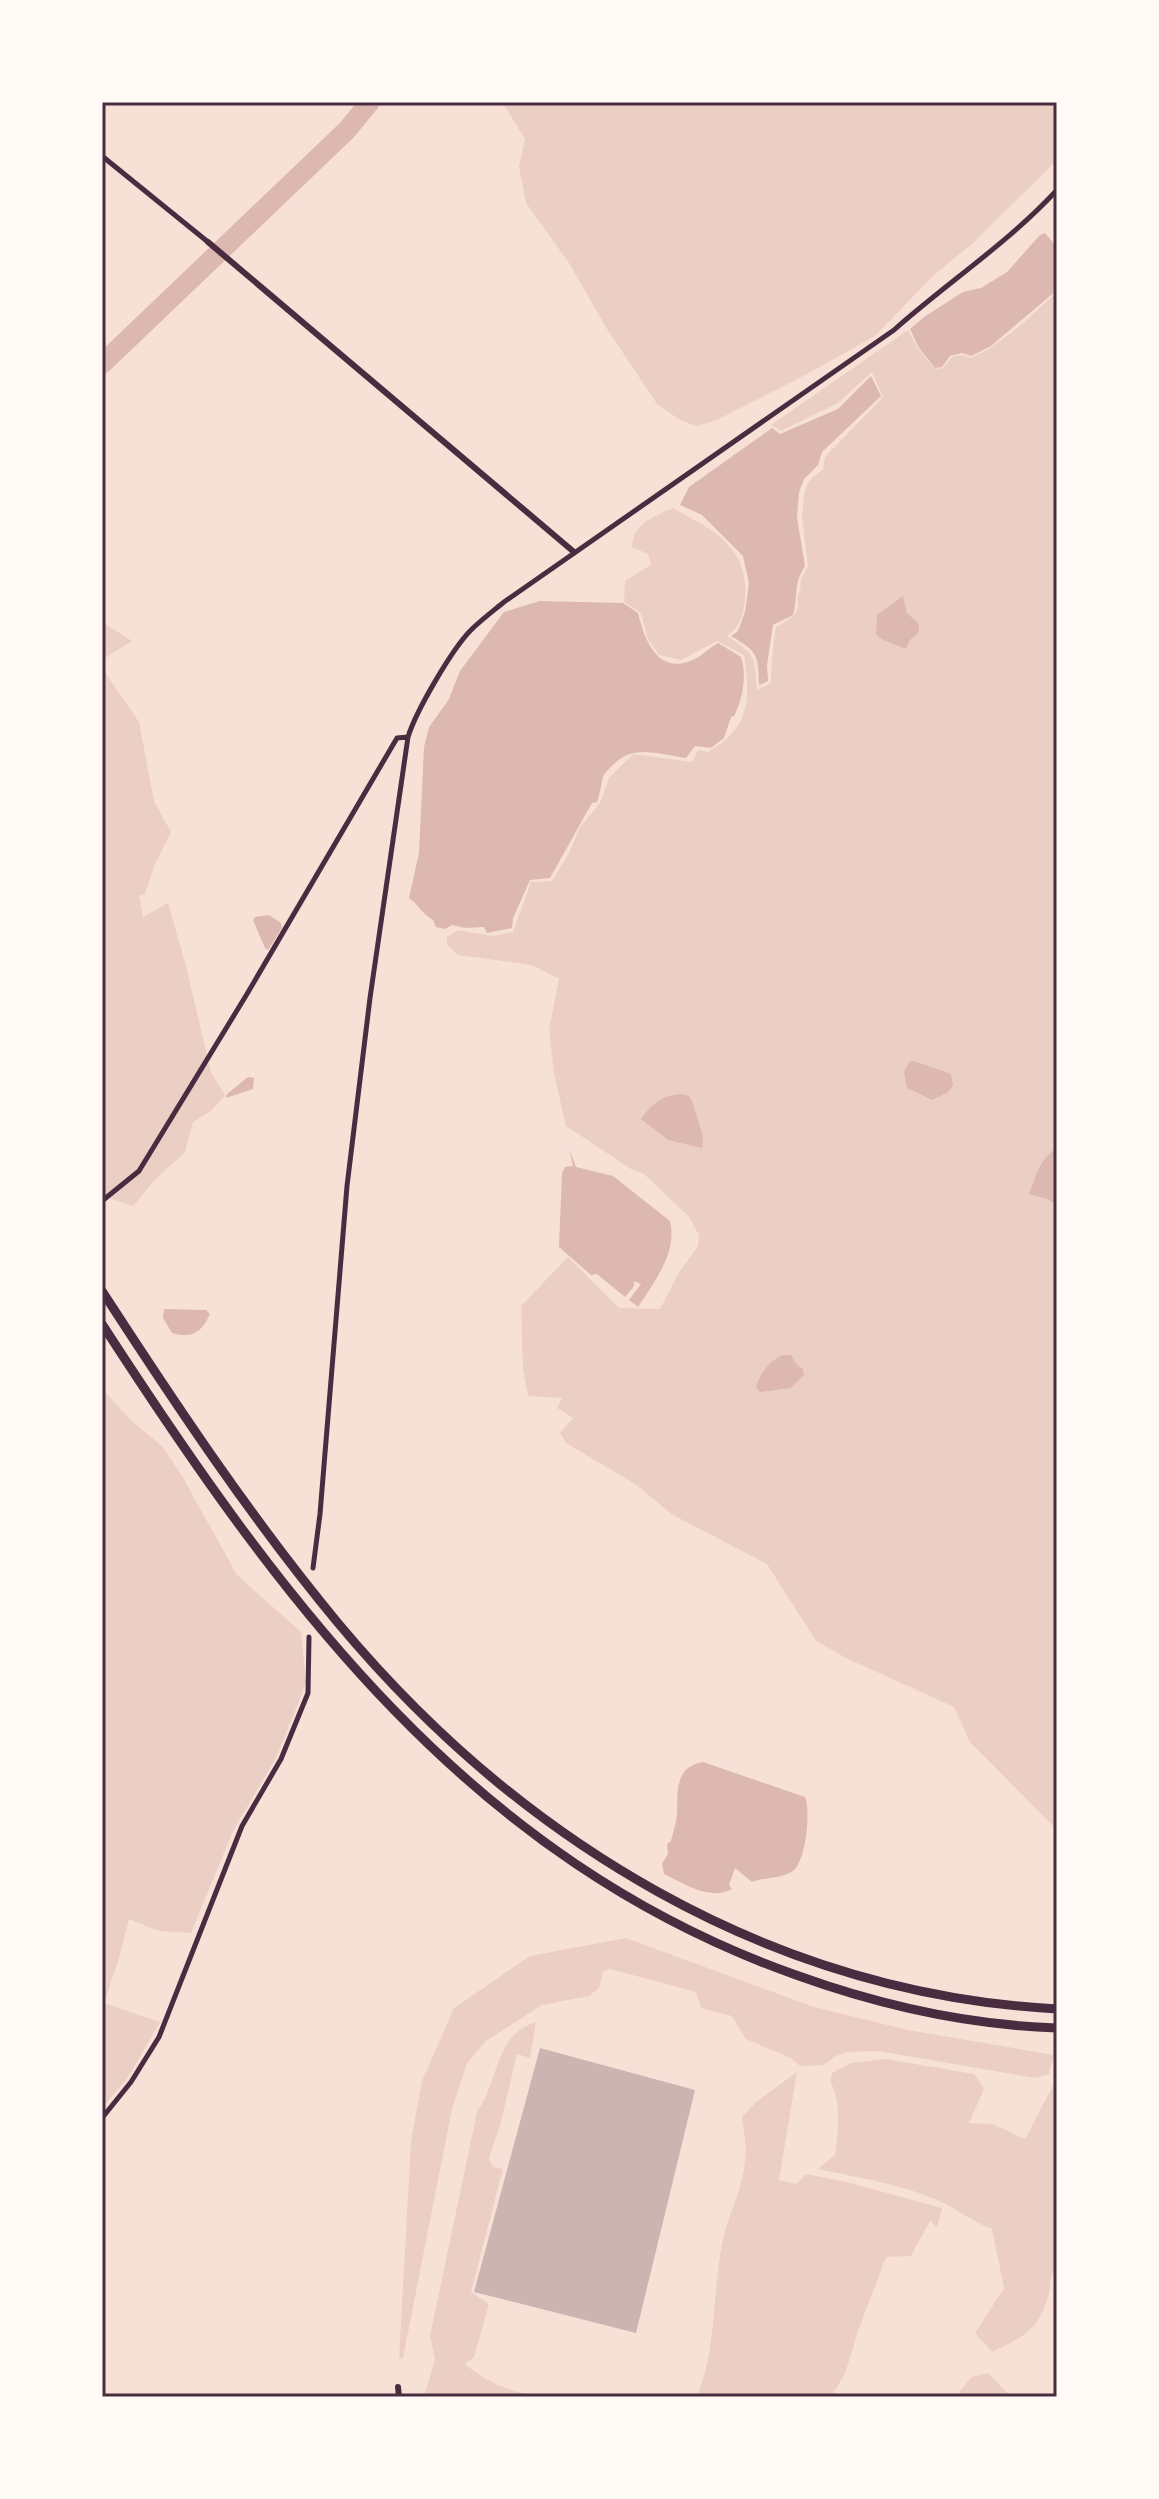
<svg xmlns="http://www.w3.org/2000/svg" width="1159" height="2499" viewBox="0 0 1159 2499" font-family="'PT Sans',sans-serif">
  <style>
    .green { fill: #ebcfc5 }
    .water { fill: #dcb8b0 }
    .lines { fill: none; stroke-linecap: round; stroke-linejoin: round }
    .river { stroke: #dcb8b0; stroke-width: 20 }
    .building { fill: #ccb4b1 }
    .minor { stroke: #4a2c40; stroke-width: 5 }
    .tertiary { stroke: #4a2c40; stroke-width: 6 }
    .motorway { stroke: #4a2c40; stroke-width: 9 }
    .neatline { fill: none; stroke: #4a2c40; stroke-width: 3 }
  </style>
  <rect width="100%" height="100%" fill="#f7e1d7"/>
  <!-- green -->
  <path class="green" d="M502 102H1057V160L973 243 934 275 875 336 805 375 715 421 696 426 680 420 657 404 607 329 569 263 526 203 519 167 525 139Z
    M1057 292V1830L970 1742 954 1707 846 1658 816 1641 767 1564 673 1515 635 1484 566 1443 560 1433 573 1418 557 1408 562 1398 528 1396 523 1370 521 1306 568 1257 619 1308 660 1309 678 1274 698 1246 699 1235 689 1217 644 1174 631 1169 566 1126 554 1074 549 1030 559 979 531 965 458 955 447 945V937L458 930 493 936 513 932 531 882 552 881 569 853 580 827 600 803 609 778 633 754 692 762 698 750 708 752C750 728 751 700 744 655L717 641 681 660 659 655 647 637 641 613 624 602 625 581 651 565 648 554 632 547C632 524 655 516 673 508 714 531 749 546 745 599 744 614 740 627 727 636 757 656 754 656 757 690L771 683C771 665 773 645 776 627 789 619 802 614 797 597L800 591 801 579 808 566 802 518 804 494 808 482 823 469 825 457 883 397 872 372 838 403 781 431 771 425 908 330 918 349 935 369 943 368 952 357 962 355 971 358 992 347 1021 325Z
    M102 622 132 641 102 660Z
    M102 668 139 722 154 801 171 832 155 864 145 894 139 896 143 917 168 903 186 966 211 1072 225 1095 211 1111 193 1122 185 1152 155 1180 133 1206 102 1196Z
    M102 1389 132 1421 163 1447 182 1476 237 1575 301 1632 306 1682 298 1704 275 1760 233 1831 191 1933 159 1931 129 1919 120 1955 104 2003 160 2022 127 2079 102 2108Z
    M626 1938 814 2007 908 2030 1054 2055 1049 2074 1035 2078 878 2051 848 2052 838 2055 823 2065 800 2066 791 2058 746 2039 732 2016 701 2008 696 1992 610 1969 603 1971 599 1988 589 1996 542 2005 486 2041 467 2063 452 2109 403 2358 399 2359 411 2141 422 2081 454 2008 530 1956Z
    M536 2022 530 2058 517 2054 500 2126 489 2158 493 2167 503 2169 471 2292 489 2304 474 2357 465 2364C491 2386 523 2397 557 2396 575 2395 575 2392 594 2397H424L435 2359 430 2336 477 2112C499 2082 494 2035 536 2022Z
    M885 2059 974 2074 984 2089 969 2123 992 2124 1025 2139 1057 2078V2268C1047 2278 1052 2285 1048 2297 1038 2331 1023 2337 992 2352L975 2333 1004 2288 992 2229C973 2222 959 2210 941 2202 903 2184 859 2178 818 2169L835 2155C838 2130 842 2103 830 2081L833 2072 851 2063Z
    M797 2072 779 2180 797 2184 806 2174 847 2182 942 2208 937 2227 930 2221 911 2256 886 2257 858 2331 845 2374 831 2397H697C717 2346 712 2297 722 2244 727 2216 743 2189 745 2161 747 2146 744 2132 742 2117L755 2103Z
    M988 2373 1011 2397H963L959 2392 972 2377Z"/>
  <!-- water -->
  <path class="water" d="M1045 233 1057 247V290L991 346 971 356 962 353 950 356 942 367 935 368 919 348 910 329 924 317 963 292 981 288 1007 272 1040 235Z
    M871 376 881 396 822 452 818 465 804 479 799 492 797 517 805 566C792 587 799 594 793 615L773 625 767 665 768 681 759 685C758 654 758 652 731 636L738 631 745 612 749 583 743 556 702 515 680 505 689 487 772 428 780 434 838 409Z
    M903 596 907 613 919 624V632L910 640 906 649 881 639 876 634 877 615Z
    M540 601 623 603 638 613C645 642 659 678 697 658 704 654 710 647 718 643L741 657C747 676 743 699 734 716L731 717 724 738 711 748 695 746 686 758C660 755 636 744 615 763 611 767 605 772 603 777 601 785 600 793 597 802L592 803 550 878 530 880 513 918 512 928 487 933 484 927 465 928 452 925 445 929 436 927 433 920C422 914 419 905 409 898L419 853 424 747 429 727 448 701 460 671 504 612Z
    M269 915 281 923 282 928 268 950 265 948 253 920 255 917Z
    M914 1061 951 1074 953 1085 947 1093 932 1100 907 1088 904 1072 909 1062Z
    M248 1077 254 1078 253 1089 226 1098 227 1094Z
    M682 1094 689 1096 692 1101 703 1136 702 1148 668 1140 641 1119C652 1103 663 1095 682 1094Z
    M1057 1147V1205L1047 1199 1029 1194C1038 1173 1038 1162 1057 1147Z
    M569 1149 576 1167 613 1176 670 1221C678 1252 654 1282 638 1307L629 1300 641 1284 634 1281V1286L625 1297 597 1274 591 1275 559 1247 562 1173 565 1167 573 1166Z
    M164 1309 206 1310 210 1314C202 1332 192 1339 172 1333L163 1318Z
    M782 1355H791L796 1364 803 1369 804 1375 791 1388 760 1392 756 1387C759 1374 770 1361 782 1355Z
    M703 1762 805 1797C811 1811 806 1859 794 1870 783 1879 765 1877 752 1882L735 1868 729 1885 732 1889C709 1901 685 1884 664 1874L662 1864 668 1854 667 1844 671 1841C673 1832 676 1824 677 1815 678 1791 674 1767 703 1762Z"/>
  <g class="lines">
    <!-- river -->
    <path class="river" d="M102 364 347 130 370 102"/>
  </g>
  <!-- building -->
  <path class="building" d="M540 2048 695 2090 636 2333 474 2292Z"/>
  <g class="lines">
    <!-- minor -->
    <path class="minor" d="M102 156 208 242
      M102 1201 139 1171 247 994 397 738 408 737
      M313 1568 320 1514 347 1186 370 998 408 737C416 711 452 649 471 630 481 620 493 611 504 602L894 330C948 282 1008 243 1057 190
      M102 2118 131 2082 159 2037 242 1826 281 1759 308 1693 309 1637"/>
    <!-- tertiary -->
    <path class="tertiary" d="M208 242 574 552
      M398 2387 399 2397"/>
    <!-- motorway -->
    <path class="motorway" d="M102 1291C176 1405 251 1518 338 1623 520 1841 769 1993 1057 2009
      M102 1324C282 1602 471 1860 796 1975 879 2005 968 2025 1057 2028"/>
  </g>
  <!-- border -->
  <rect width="1159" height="2499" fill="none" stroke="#fffaf5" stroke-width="208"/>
  <rect x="104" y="104" width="951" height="2291" class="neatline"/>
</svg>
